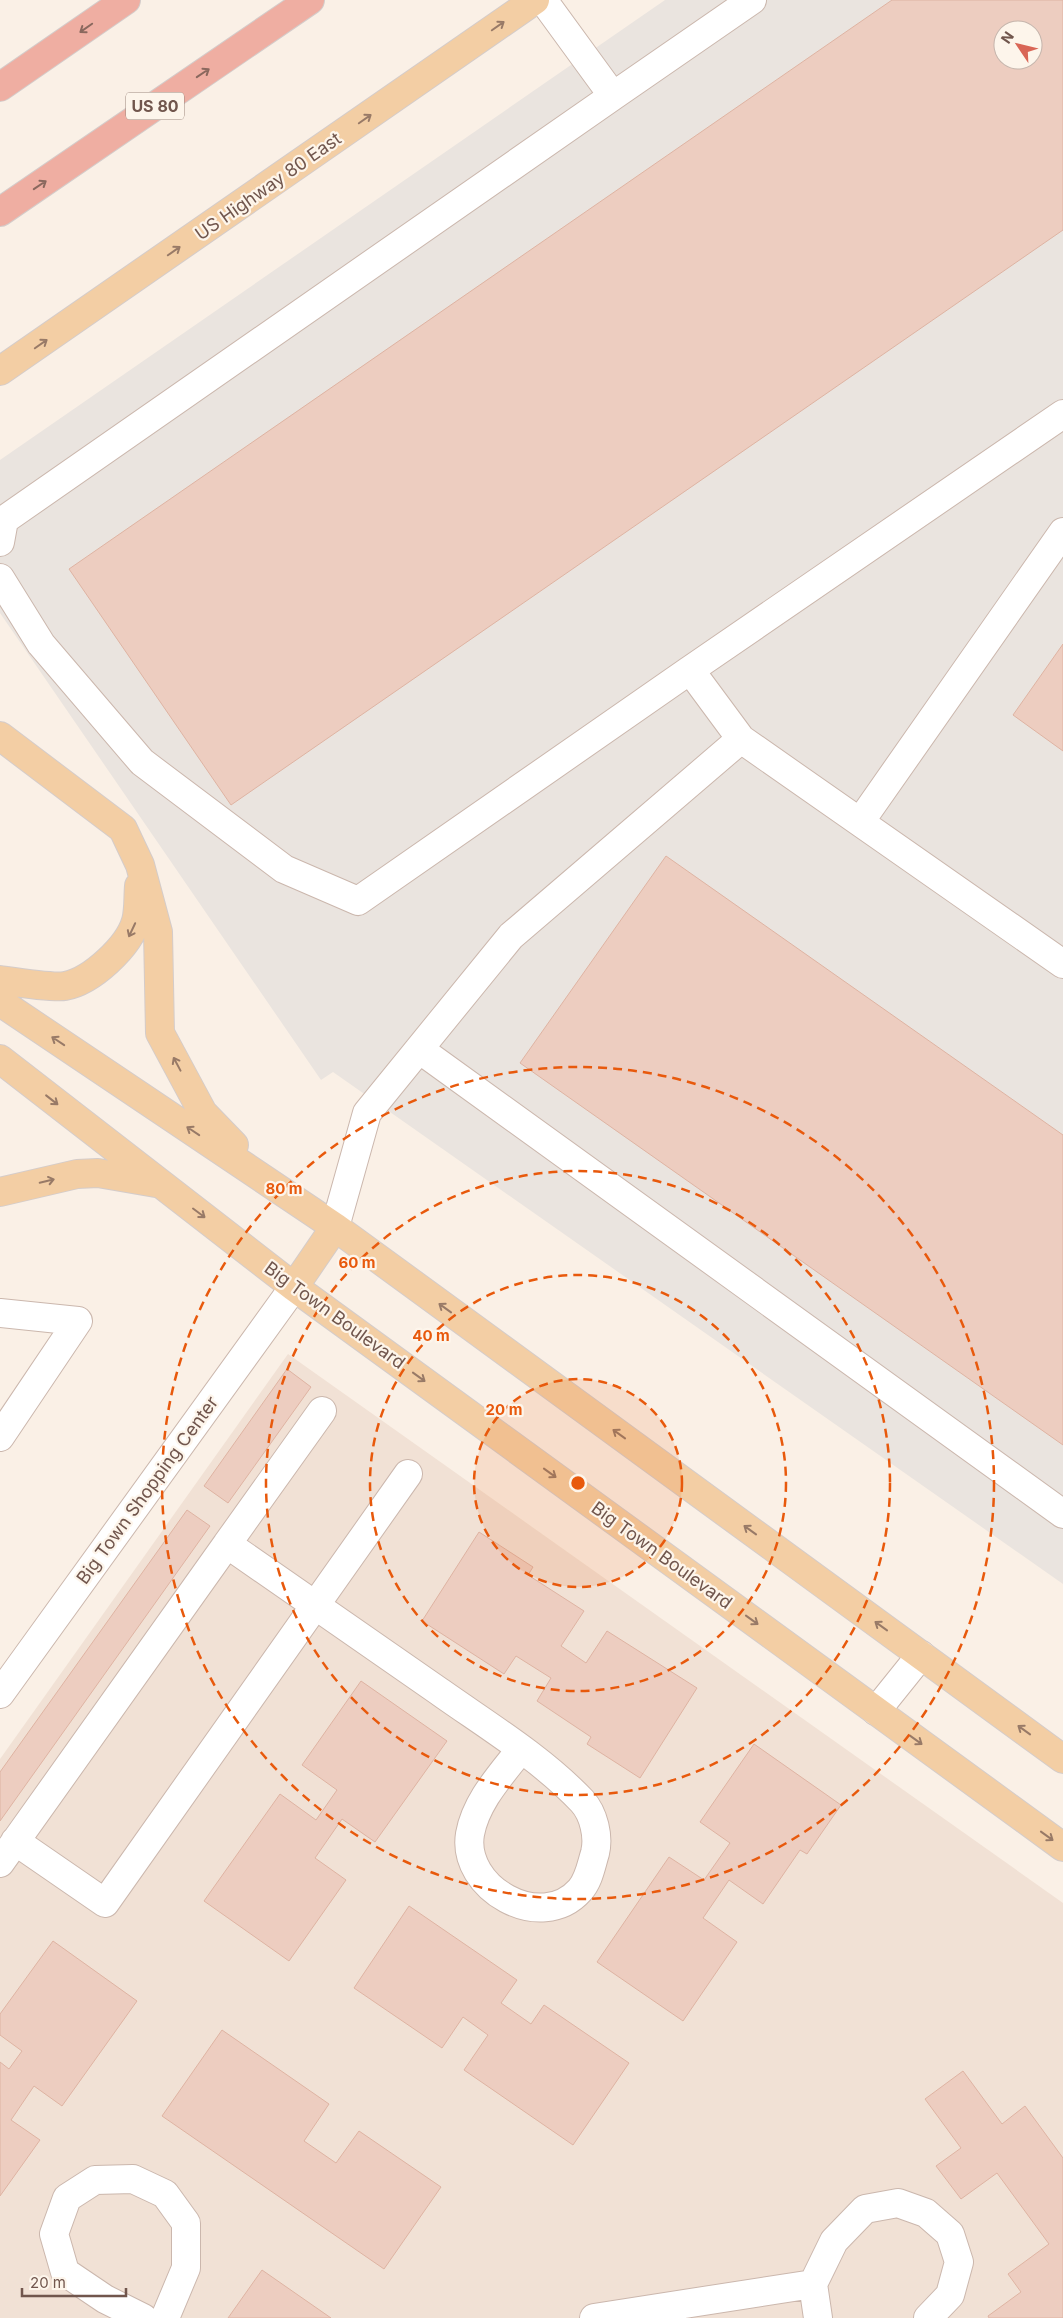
<svg xmlns="http://www.w3.org/2000/svg" width="1063" height="2318" viewBox="0 0 1063 2318" font-family="Inter,sans-serif">
  <style>
    .residential { fill: #f1e1d5 }
    .industrial { fill: #eae4df; fill-rule: evenodd }
    .building { fill: #edcdc0; stroke: #deb3a2; fill-rule: evenodd }
    .lines { fill: none; stroke-linecap: round; stroke-linejoin: round }
    .minor-casing { stroke: #cbb7ad; stroke-width: 30 }
    .major-casing { stroke: #d4ccca; stroke-width: 30 }
    .highway-casing { stroke: #d4ccca; stroke-width: 30 }
    .minor { stroke: #fff; stroke-width: 28 }
    .major { stroke: #f3cea4; stroke-width: 28 }
    .highway { stroke: #efaea2; stroke-width: 28 }
    .oneway { stroke: #987a67 }
    .oneway2 { stroke: #8a685e }
    .ring { fill: none; stroke: #e8590c; stroke-width: 2.5; stroke-dasharray: 9 6 }
    .labels { text-anchor: middle; dominant-baseline: central; stroke-width: 4.5; stroke-linejoin: round; paint-order: stroke }
    .shield { fill: #fdf5eb; stroke: #9b867c; stroke-width: 1 }
    .shield-label { font-size: 16px; font-weight: bold; fill: #71564d }
    .street-label { font-size: 18px; fill: #71564d; stroke: #fdf5eb }
    .centre { fill: #e8590c; stroke: #fdf5eb; stroke-width: 2.5 }
    .ring-label { font-size: 15px; text-anchor: middle; font-weight: bold; fill: #e8590c; stroke: #fdf5eb; stroke-width: 4.5; stroke-linejoin: round; paint-order: stroke }
  </style>
  <rect width="100%" height="100%" fill="#faf0e6"/>
  <!-- residential -->
  <path class="residential" d="M288 1354 1063 1903V2318H0V1759Z"/>
  <!-- industrial -->
  <path class="industrial" d="M665 0H1063V1584L333 1072 321 1080 0 613V460ZM1003 30H1033V60H1003Z"/>
  <!-- building -->
  <path class="building" d="M892 0H1063V230L231 805 69 569ZM1003 30H1033V60H1003Z
    M1063 644V751L1013 715Z
    M666 856 1063 1135V1445L520 1063Z
    M287 1369 311 1387 228 1503 204 1486Z
    M187 1510 210 1526 0 1821V1772Z
    M479 1532 533 1567 528 1575 584 1611 561 1646 586 1663 607 1631 697 1688 640 1778 587 1744 591 1737 537 1701 551 1678 516 1656 504 1674 422 1621Z
    M361 1681 447 1741 375 1842 342 1819 315 1858 346 1880 289 1961 204 1901 280 1794 316 1820 337 1790 302 1765Z
    M754 1744 841 1805 807 1854 800 1850 763 1904 729 1880 703 1918 737 1942 683 2021 597 1962 669 1857 704 1880 730 1843 700 1822Z
    M409 1906 517 1980 501 2003 531 2024 544 2005 629 2063 573 2145 464 2070 488 2035 463 2017 442 2048 354 1988Z
    M53 1941 137 2001 62 2106 34 2086 11 2120 40 2140 0 2196V2062L9 2069 22 2051 0 2035V2014Z
    M222 2030 329 2104 304 2141 336 2163 359 2131 441 2187 384 2269 162 2116Z
    M963 2071 1002 2124 1025 2106 1063 2158V2318H989L988 2316 1021 2292 1008 2274 1049 2244 997 2173 961 2199 936 2166 961 2148 925 2099Z
    M262 2270 331 2318H228Z"/>
  <g class="lines">
    <defs>
      <path id="minor" d="M613 96 752 0
        M0 542 4 520 613 96 543 0
        M0 578 41 644 142 762 284 869 358 901 690 670
        M741 739 690 670 1063 414
        M860 822 1063 532
        M419 1049 1063 1514
        M335 1227 367 1113 511 936 741 739 1063 964
        M0 1313 78 1321 0 1437
        M227 1544 322 1411
        M0 1694 294 1287
        M876 1711 921 1655
        M15 1841 105 1903 408 1474
        M0 1863 227 1544C298 1594 369 1643 440 1692 488 1726 541 1758 582 1801 594 1814 599 1837 595 1853 591 1866 589 1880 580 1890 541 1934 461 1888 470 1834 476 1801 501 1775 521 1749
        M813 2284 834 2241 865 2209 898 2203 926 2213 950 2234 959 2262 950 2295 928 2318
        M143 2318 105 2299 65 2272 54 2234 67 2198 95 2180 133 2179 165 2194 186 2223V2268L165 2318
        M594 2318 813 2284 818 2318"/>
      <path id="major" d="M0 371 535 0
        M0 736 123 829 140 865 158 932 160 1033 203 1113 234 1145
        M0 980C14 982 53 988 65 986 92 981 129 946 136 921 139 910 138 897 139 886
        M0 1002 335 1227 1063 1759
        M0 1059 294 1287 1063 1847
        M0 1192 77 1174 98 1173 156 1183
        M294 1287 335 1227"/>
      <path id="highway" d="M0 87 126 0
        M0 212 310 0"/>
    </defs>
    <!-- minor casing -->
    <use href="#minor" class="minor-casing"/>
    <!-- major casing -->
    <use href="#major" class="major-casing"/>
    <!-- highway casing -->
    <use href="#highway" class="highway-casing"/>
    <!-- minor -->
    <use href="#minor" class="minor"/>
    <!-- major -->
    <use href="#major" class="major"/>
    <!-- highway -->
    <use href="#highway" class="highway"/>
  </g>
  <!-- one-way arrows -->
  <defs><path id="oneway-shaft" d="M-6 0H5M1.5-3L5.5 0L1.5 3" fill="none" stroke-width="1.6" stroke-linecap="round" stroke-linejoin="round" transform="scale(1.25)"/></defs>
  <g class="oneway">
    <use href="#oneway-shaft" transform="translate(498 26) rotate(-35)"/>
    <use href="#oneway-shaft" transform="translate(365 119) rotate(-35)"/>
    <use href="#oneway-shaft" transform="translate(174 251) rotate(-35)"/>
    <use href="#oneway-shaft" transform="translate(41 344) rotate(-35)"/>
    <use href="#oneway-shaft" transform="translate(132 930) rotate(115)"/>
    <use href="#oneway-shaft" transform="translate(58 1041) rotate(-146)"/>
    <use href="#oneway-shaft" transform="translate(177 1064) rotate(-118)"/>
    <use href="#oneway-shaft" transform="translate(52 1100) rotate(38)"/>
    <use href="#oneway-shaft" transform="translate(193 1131) rotate(-146)"/>
    <use href="#oneway-shaft" transform="translate(47 1181) rotate(-13)"/>
    <use href="#oneway-shaft" transform="translate(199 1213) rotate(37)"/>
    <use href="#oneway-shaft" transform="translate(445 1308) rotate(-144)"/>
    <use href="#oneway-shaft" transform="translate(419 1377) rotate(36)"/>
    <use href="#oneway-shaft" transform="translate(619 1434) rotate(-144)"/>
    <use href="#oneway-shaft" transform="translate(550 1473) rotate(36)"/>
    <use href="#oneway-shaft" transform="translate(750 1530) rotate(-144)"/>
    <use href="#oneway-shaft" transform="translate(752 1620) rotate(36)"/>
    <use href="#oneway-shaft" transform="translate(881 1626) rotate(-144)"/>
    <use href="#oneway-shaft" transform="translate(1024 1730) rotate(-144)"/>
    <use href="#oneway-shaft" transform="translate(916 1740) rotate(36)"/>
    <use href="#oneway-shaft" transform="translate(1047 1836) rotate(36)"/>
  </g>
  <g class="oneway2">
    <use href="#oneway-shaft" transform="translate(86 28) rotate(145)"/>
    <use href="#oneway-shaft" transform="translate(203 73) rotate(-34)"/>
    <use href="#oneway-shaft" transform="translate(40 185) rotate(-34)"/>
  </g>
  <!-- distance rings -->
  <circle cx="578" cy="1483" r="104" fill="#e8590c" fill-opacity=".12"/>
  <g class="ring">
    <circle cx="578" cy="1483" r="104"/>
    <circle cx="578" cy="1483" r="208"/>
    <circle cx="578" cy="1483" r="312"/>
    <circle cx="578" cy="1483" r="416"/>
  </g>
  <g class="labels">
    <!-- shield labels -->
    <rect class="shield" x="126" y="92.5" width="58" height="27" rx="4"/>
    <g class="shield-label">
      <text x="155" y="106">US 80</text>
    </g>
    <!-- street labels -->
    <g class="street-label">
      <text transform="translate(268 186) rotate(-35)">US Highway 80 East</text>
      <text transform="translate(335 1315) rotate(36)">Big Town Boulevard</text>
      <text transform="translate(147 1490) rotate(-54)">Big Town Shopping Center</text>
      <text transform="translate(662 1555) rotate(36)">Big Town Boulevard</text>
    </g>
  </g>
  <circle cx="578" cy="1483" r="8" class="centre"/>
  <g class="ring-label">
    <text x="284" y="1194">80 m</text>
    <text x="357" y="1268">60 m</text>
    <text x="431" y="1341">40 m</text>
    <text x="504" y="1415">20 m</text>
  </g>
  <!-- north arrow -->
  <g transform="translate(1018 45) rotate(305)"><circle r="24" fill="#fdf5eb" stroke="#c5b5ac"/>
  <path d="M0-4L9 19L0 12L-9 19Z" fill="#d96656"/>
  <text y="-8" font-size="14" font-weight="bold" text-anchor="middle" fill="#71564d">N</text>
  </g>
  <!-- scale -->
  <path d="M22 2288v8h104v-8" fill="none" stroke="#71564d" stroke-width="2.5"/>
  <text x="30" y="2288" font-size="15" fill="#71564d" stroke="#fdf5eb" stroke-width="4" paint-order="stroke">20 m</text>
</svg>
